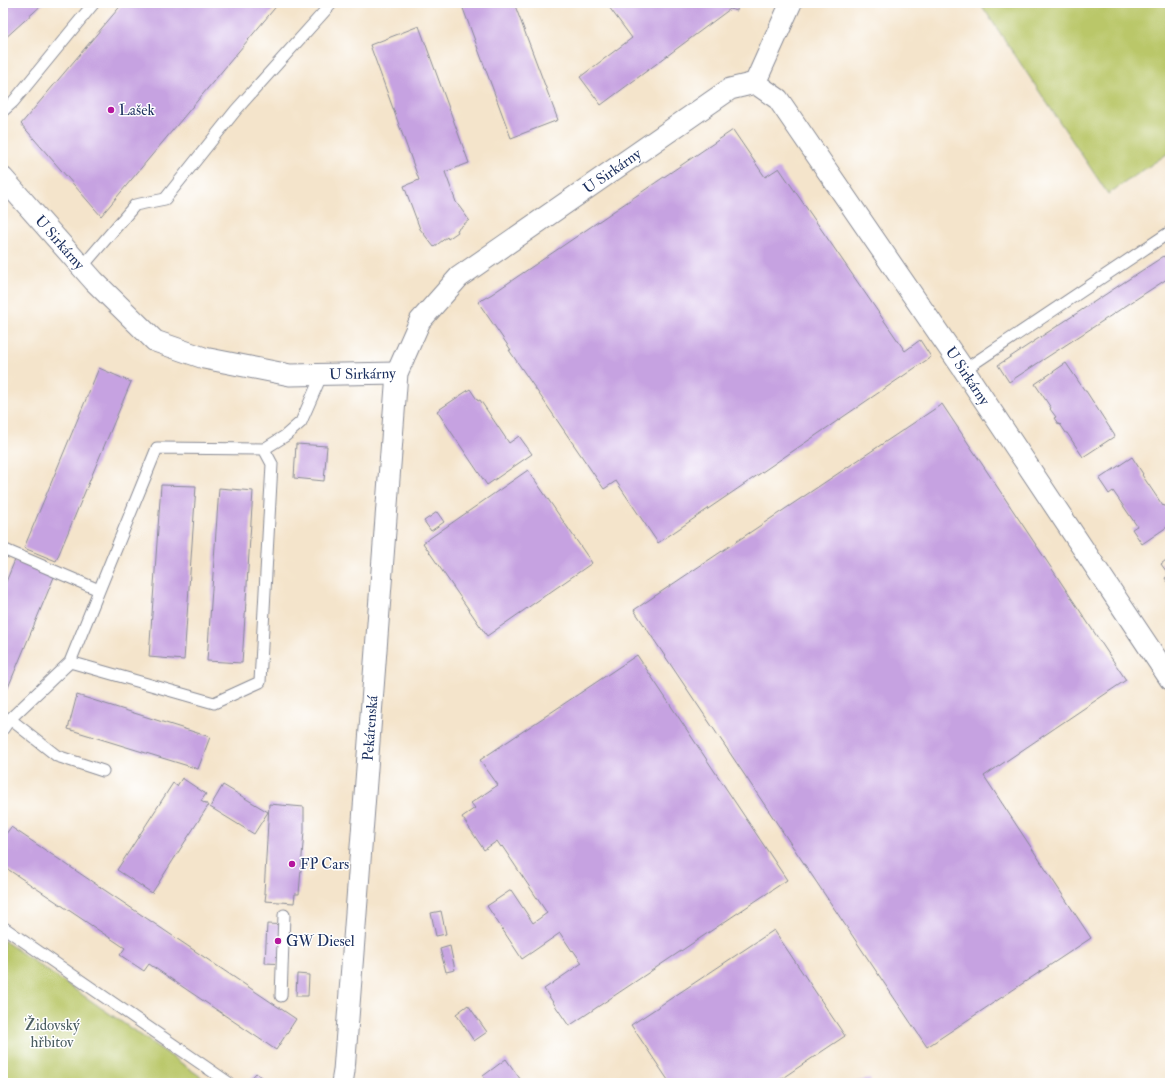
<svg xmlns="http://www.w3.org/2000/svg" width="1173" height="1086" viewBox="0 0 1173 1086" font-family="'IM FELL Double Pica',serif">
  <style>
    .green { fill: #bac769; stroke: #6a7b64 }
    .building { fill: #c6a2e1 }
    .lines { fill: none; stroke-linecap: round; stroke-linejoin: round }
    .lane-casing { stroke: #888a94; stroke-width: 13 }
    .street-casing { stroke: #888a94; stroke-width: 23 }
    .lane { stroke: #fff; stroke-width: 11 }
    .street { stroke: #fff; stroke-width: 21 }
    .poi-dot { fill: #b5179e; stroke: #fff; stroke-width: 1.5 }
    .labels { text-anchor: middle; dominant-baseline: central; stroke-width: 3; stroke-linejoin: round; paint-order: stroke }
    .poi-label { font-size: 15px; fill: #1b2f5e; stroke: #fff; text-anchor: start }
    .street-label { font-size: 15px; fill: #1b2f5e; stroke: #fff }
    .park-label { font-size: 15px; fill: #4b5d61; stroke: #fff }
  </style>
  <rect width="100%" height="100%" fill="#fff"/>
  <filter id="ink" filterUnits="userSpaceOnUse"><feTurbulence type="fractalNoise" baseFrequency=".025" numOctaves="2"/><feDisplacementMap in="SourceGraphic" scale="8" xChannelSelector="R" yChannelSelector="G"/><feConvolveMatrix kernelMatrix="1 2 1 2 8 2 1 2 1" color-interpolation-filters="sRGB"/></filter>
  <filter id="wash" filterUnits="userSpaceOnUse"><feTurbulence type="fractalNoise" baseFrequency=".012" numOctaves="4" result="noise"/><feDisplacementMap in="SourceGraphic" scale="16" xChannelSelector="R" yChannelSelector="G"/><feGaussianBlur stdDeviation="0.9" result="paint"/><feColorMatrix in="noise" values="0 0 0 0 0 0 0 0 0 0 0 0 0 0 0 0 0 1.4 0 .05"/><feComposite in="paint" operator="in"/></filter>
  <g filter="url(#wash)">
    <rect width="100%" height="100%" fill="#f4e4cb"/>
    <!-- green -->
    <path class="green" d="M980 3H1170V152L1108 194Z
      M3 940 210 1083H3Z"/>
    <g id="blocks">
      <!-- building -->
      <path class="building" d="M3 3H44L3 40Z
        M123 3H279L101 216 21 124Z
        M461 3H514L558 120 511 138Z
        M606 3H738L737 11 730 9 601 105 580 77 632 38Z
        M419 26 469 163 445 172 456 202 469 220 457 230 458 232 448 239 447 237 434 247 420 229 404 186 419 180 370 45Z
        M733 130 765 177 779 168 905 351 920 340 931 357 658 543 616 481 604 489 509 350H511L478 302 492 294Z
        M1164 256 1170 265V277L1009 382 998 365Z
        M1066 363 1085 391H1086L1115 436 1083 457 1067 433H1066L1060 424 1059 425 1054 418 1056 417 1050 409 1051 408 1035 384Z
        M99 368 131 382 56 561 24 548Z
        M470 389 478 401 480 400 509 443 519 436 532 454 487 485 437 411Z
        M942 404 1126 680 984 776 1091 938 927 1047 634 610Z
        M296 444 327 446 324 481 294 478Z
        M1132 457 1143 474 1142 475 1163 506 1164 505 1170 514V525L1142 544 1132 529 1137 526 1113 491 1109 494 1099 479Z
        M528 470 592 563 487 636 423 543Z
        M161 485 196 486 184 660 149 657Z
        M219 488 253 491 242 663 207 661Z
        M437 512 444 522 431 531 424 521Z
        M1170 557V586L1165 578 1169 575 1161 564Z
        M15 560 54 577 7 690 3 688V589Z
        M637 655 787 880 569 1026 544 989 582 963 573 950 572 951 560 933 522 959 487 906 511 890 533 923 547 913 502 846 501 847 497 841 484 850 462 817 475 808 471 803 498 785 480 760Z
        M77 695 210 737 198 769 68 729Z
        M182 778 206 794 201 801 204 803 205 802 208 806 152 893 117 870 173 783 177 786Z
        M223 785 268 812 254 834 210 807Z
        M269 804 304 807V831L299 894H295L294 903 265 901 266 893H264Z
        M11 827 296 1019 276 1050 149 964 144 971 120 955 125 948 3 866V838Z
        M441 911 446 934 436 936 431 913Z
        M267 924 289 925 287 964 265 963Z
        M774 930 845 1036 775 1083H670L631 1025Z
        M450 946 455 970 446 972 440 949Z
        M297 974 309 975 308 996H296Z
        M468 1005 487 1032 474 1041 456 1014Z
        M506 1059 523 1083H488L483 1076Z
        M256 1073 268 1083H247Z
        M870 1079 871 1083H855L854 1082Z"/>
    </g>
  </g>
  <g filter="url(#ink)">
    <use href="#blocks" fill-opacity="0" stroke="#888a94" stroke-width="1"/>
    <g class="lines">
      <defs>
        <path id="lane" d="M3 111 13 102 94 3
          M82 267 135 205 165 199 236 110 332 3
          M964 370 1170 232
          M264 449 272 464 260 682 214 703 70 662 157 448 264 449 285 436 301 422 322 374
          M3 549 99 590
          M3 719H10L70 662
          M3 729 10 719 57 756 103 771
          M3 927 229 1083
          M281 996 284 915"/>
        <g id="street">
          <path d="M755 83 791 3"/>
          <path id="s1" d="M3 178 94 281 155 341 204 358 290 375 397 373"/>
          <path id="s2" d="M342 1083 344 1071 397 373 420 321 459 277 730 89 755 83 778 99 964 370 1170 679"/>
        </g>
      </defs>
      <!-- lane casing -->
      <use href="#lane" class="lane-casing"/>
      <!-- street casing -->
      <use href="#street" class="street-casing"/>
      <!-- lane -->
      <use href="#lane" class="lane"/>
      <!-- street -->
      <use href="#street" class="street"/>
    </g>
  </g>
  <!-- markers -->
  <g class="poi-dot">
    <circle cx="111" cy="110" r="4"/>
    <circle cx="292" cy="864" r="4"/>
    <circle cx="278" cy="941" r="4"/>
  </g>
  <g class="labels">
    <!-- poi labels -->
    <g class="poi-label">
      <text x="119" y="110">Lašek</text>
      <text x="300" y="864">FP Cars</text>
      <text x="286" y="941">GW Diesel</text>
    </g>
    <!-- street labels -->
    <g class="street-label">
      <text stroke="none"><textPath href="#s2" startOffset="1014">U Sirkárny</textPath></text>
      <text stroke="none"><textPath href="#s1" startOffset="86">U Sirkárny</textPath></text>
      <text stroke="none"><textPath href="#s1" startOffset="435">U Sirkárny</textPath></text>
      <text stroke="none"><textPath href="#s2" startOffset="1547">U Sirkárny</textPath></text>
      <text stroke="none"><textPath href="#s2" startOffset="356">Pekárenská</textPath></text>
    </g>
    <!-- park labels -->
    <g class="park-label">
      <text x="52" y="1025">Židovský<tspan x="52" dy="17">hřbitov</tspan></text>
    </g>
  </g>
  <!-- margin -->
  <rect width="1173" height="1086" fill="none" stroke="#fff" stroke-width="16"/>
</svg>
